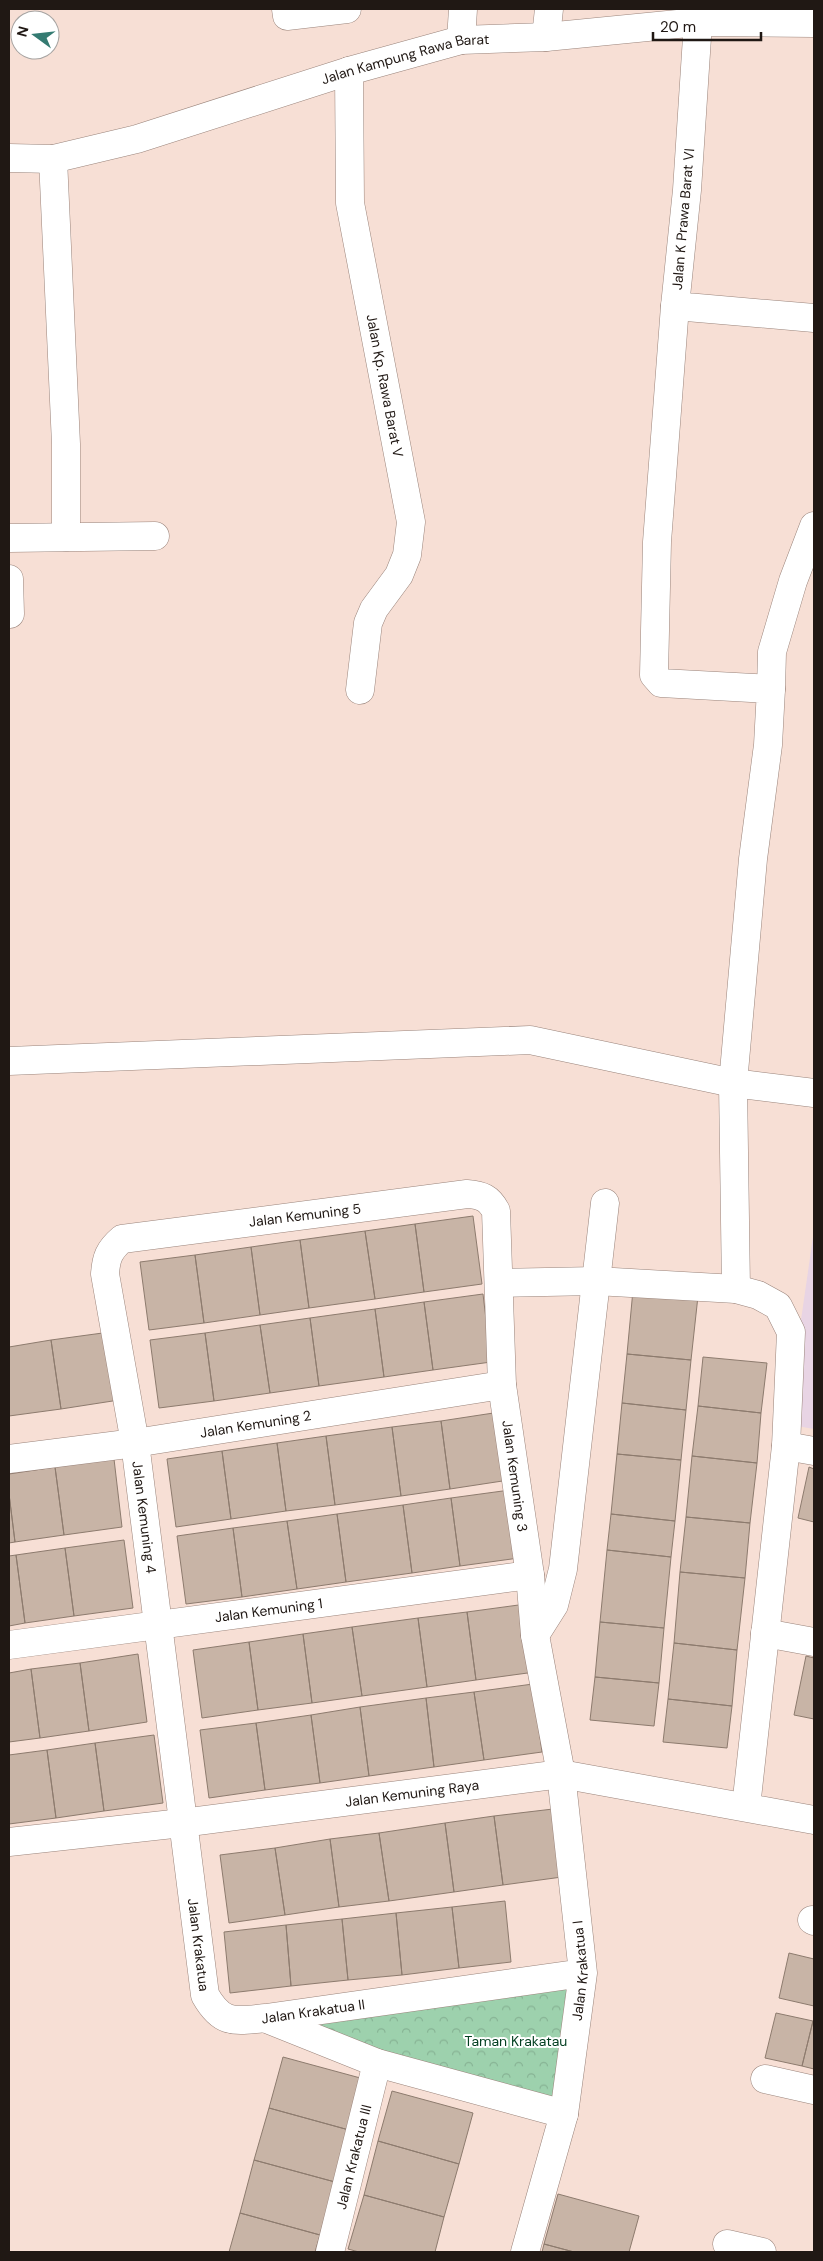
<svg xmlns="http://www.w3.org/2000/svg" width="823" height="2261" viewBox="0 0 823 2261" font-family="'DM Sans',sans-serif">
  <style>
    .education { fill: #e8d4e4 }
    .forest { fill: url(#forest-crowns) }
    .building { fill: #c8b4a6; stroke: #8d7b6e }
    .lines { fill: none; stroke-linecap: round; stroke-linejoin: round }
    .minor-casing { stroke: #9a847b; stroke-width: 29 }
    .minor { stroke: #fff; stroke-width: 28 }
    .labels { text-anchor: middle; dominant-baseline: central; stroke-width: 4; stroke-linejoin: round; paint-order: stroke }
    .street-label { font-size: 14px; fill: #201814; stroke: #fff }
    .park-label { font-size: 14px; fill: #033f21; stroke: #fff }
  </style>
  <defs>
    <pattern id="forest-crowns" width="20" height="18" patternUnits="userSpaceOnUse" patternTransform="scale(1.25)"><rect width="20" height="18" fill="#9dd1ad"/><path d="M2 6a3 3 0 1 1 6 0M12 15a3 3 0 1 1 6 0" fill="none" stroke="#87b394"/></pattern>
  </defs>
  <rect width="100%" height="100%" fill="#f7dfd5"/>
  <!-- education -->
  <path class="education" d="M814 1230V1429L786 1424Z"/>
  <!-- forest -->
  <path class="forest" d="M583 1973 564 2114 266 2018Z"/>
  <!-- building -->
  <path class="building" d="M473 1216 482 1284 424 1292 415 1224Z
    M415 1224 424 1292 375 1299 365 1231Z
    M365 1231 375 1299 309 1308 300 1240Z
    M300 1240 309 1308 260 1315 251 1247Z
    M251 1247 260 1315 204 1323 195 1255Z
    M195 1255 204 1323 149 1330 140 1262Z
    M633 1290 698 1296 691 1360 627 1354Z
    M483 1294 491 1362 433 1370 424 1302Z
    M424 1302 433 1370 384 1377 375 1309Z
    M375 1309 384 1377 319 1386 310 1318Z
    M310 1318 319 1386 270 1393 260 1325Z
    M260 1325 270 1393 214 1401 205 1333Z
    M110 1332 119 1400 61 1409 51 1340Z
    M205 1333 214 1401 159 1408 150 1340Z
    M51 1340 61 1409 9 1416V1347Z
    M627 1354 691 1360 686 1410 622 1403Z
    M703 1357 767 1363 761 1413 698 1406Z
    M622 1403 686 1410 681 1460 617 1454Z
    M698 1406 761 1413 757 1463 692 1456Z
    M500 1412 509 1480 450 1489 441 1421Z
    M441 1421 450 1489 401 1496 392 1427Z
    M392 1427 401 1496 335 1505 326 1436Z
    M326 1436 335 1505 286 1511 277 1443Z
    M277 1443 286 1511 231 1519 222 1451Z
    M222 1451 231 1519 176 1527 167 1459Z
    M617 1454 681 1460 675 1521 611 1514Z
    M692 1456 757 1463 750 1523 686 1517Z
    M114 1459 122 1527 64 1535 55 1467Z
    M55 1467 64 1535 15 1542 9 1494V1474Z
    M809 1467 814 1469V1522L798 1518Z
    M510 1490 519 1558 460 1566 451 1498Z
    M9 1494 15 1542 9 1543Z
    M451 1498 460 1566 412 1573 403 1505Z
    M403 1505 412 1573 346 1582 337 1514Z
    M337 1514 346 1582 297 1589 287 1521Z
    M611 1514 675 1521 671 1557 607 1550Z
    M686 1517 750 1523 745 1578 680 1572Z
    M287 1521 297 1589 242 1597 233 1528Z
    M233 1528 242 1597 186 1604 177 1536Z
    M124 1540 133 1608 74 1616 65 1548Z
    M65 1548 74 1616 25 1623 16 1555Z
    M607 1550 671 1557 664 1628 600 1622Z
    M16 1555 25 1623 9 1626V1556Z
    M680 1572 745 1578 737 1650 674 1643Z
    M526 1604 535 1672 476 1680 467 1612Z
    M467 1612 476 1680 427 1687 418 1618Z
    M418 1618 427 1687 362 1696 352 1627Z
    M600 1622 664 1628 659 1683 595 1677Z
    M352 1627 362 1696 312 1703 303 1634Z
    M303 1634 312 1703 258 1710 249 1642Z
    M249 1642 258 1710 202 1718 193 1650Z
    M674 1643 737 1650 732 1706 668 1699Z
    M138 1654 147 1722 89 1731 80 1663Z
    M806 1656 814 1658V1719L794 1715Z
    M80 1663 89 1731 40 1738 31 1669Z
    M31 1669 40 1738 9 1742V1673Z
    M595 1677 659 1683 654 1726 590 1720Z
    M533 1684 542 1752 484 1760 474 1692Z
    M474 1692 484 1760 434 1767 426 1698Z
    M426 1698 434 1767 369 1776 360 1707Z
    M668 1699 732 1706 727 1748 663 1742Z
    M360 1707 369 1776 320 1783 311 1715Z
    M311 1715 320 1783 265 1790 256 1723Z
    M256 1723 265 1790 209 1798 200 1730Z
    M154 1735 163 1803 104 1811 95 1743Z
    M95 1743 104 1811 56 1818 47 1750Z
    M47 1750 56 1818 9 1824V1755Z
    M553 1809 562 1877 503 1885 494 1816Z
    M494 1816 503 1885 454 1892 445 1823Z
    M445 1823 454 1892 389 1901 379 1833Z
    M379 1833 389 1901 339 1907 330 1839Z
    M330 1839 339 1907 285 1915 275 1848Z
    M275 1848 285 1915 229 1923 220 1855Z
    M505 1901 511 1962 459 1968 452 1907Z
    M452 1907 459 1968 402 1975 396 1913Z
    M396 1913 402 1975 348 1980 342 1919Z
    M342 1919 348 1980 291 1986 286 1925Z
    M286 1925 291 1986 230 1993 224 1932Z
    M789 1953 814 1959V2006L779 1998Z
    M776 2013 813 2021 802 2066 765 2058Z
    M813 2021H814V2069L802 2066Z
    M283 2057 364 2079 349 2130 269 2108Z
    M392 2091 473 2113 459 2164 378 2141Z
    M269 2108 349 2130 335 2182 254 2160Z
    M378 2141 459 2164 444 2217 364 2195Z
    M254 2160 335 2182 320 2235 240 2213Z
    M558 2194 639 2216 629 2252H574L544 2244Z
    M364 2195 444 2217 435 2252H359L348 2249Z
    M240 2213 320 2235 315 2252H229Z
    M544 2244 574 2252H542Z"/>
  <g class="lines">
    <defs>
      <g id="minor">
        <path d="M286 9 287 16 347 9"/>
        <path d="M698 22 687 190 675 306 814 318"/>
        <path d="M546 37 549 9"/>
        <path d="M461 40 463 9"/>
        <path id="s1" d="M349 71 350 203 411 522 407 555 399 575 374 609 368 623 360 690"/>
        <path id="s2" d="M9 158 53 159 137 139 349 71 461 40 546 37 698 22 814 23"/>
        <path d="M53 159 66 444V537"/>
        <path d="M675 306 657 542 654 675 661 683 771 689 768 745 753 859 733 1083 736 1289"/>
        <path d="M9 538 155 536"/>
        <path d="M9 579 10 614"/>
        <path d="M771 689 772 652 793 581 814 526"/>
        <path d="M9 1061 530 1040 733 1083 814 1093"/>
        <path d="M499 1283 596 1281 736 1289 758 1295 778 1306 791 1332 786 1446 746 1807"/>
        <path d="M786 1446 814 1451"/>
        <path id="s3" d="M9 1459 135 1443 502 1385"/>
        <path d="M765 1633 814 1642"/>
        <path d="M535 1635 554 1605 563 1569 605 1203"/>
        <path id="s4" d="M9 1645 530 1575"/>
        <path id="s5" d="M9 1842 182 1823 561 1774 814 1820"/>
        <path d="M812 1920 814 1921"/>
        <path d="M267 2019 377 2063 564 2114"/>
        <path d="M765 2079 814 2090"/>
        <path d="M727 2244 762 2252"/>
        <path id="s6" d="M330 2252 377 2063"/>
        <path id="s7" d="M525 2252 564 2114 583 1973 561 1774 535 1635 530 1575 502 1385 496 1211C489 1198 482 1195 467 1194L122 1239C109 1250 106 1258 105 1274L135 1443 205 1995C222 2025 234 2021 266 2018L583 1973"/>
      </g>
    </defs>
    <!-- minor casing -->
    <use href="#minor" class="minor-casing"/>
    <!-- minor -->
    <use href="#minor" class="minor"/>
  </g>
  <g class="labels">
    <!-- street labels -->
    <g class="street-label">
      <text stroke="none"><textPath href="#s2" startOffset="411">Jalan Kampung Rawa Barat</textPath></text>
      <text transform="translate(683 219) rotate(-85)">Jalan K Prawa Barat VI</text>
      <text stroke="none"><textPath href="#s1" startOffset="318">Jalan Kp. Rawa Barat V</textPath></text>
      <text transform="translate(305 1215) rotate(-7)">Jalan Kemuning 5</text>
      <text stroke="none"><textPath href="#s3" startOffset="249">Jalan Kemuning 2</textPath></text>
      <text transform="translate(515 1476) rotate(82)">Jalan Kemuning 3</text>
      <text stroke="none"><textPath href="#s7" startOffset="1724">Jalan Kemuning 4</textPath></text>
      <text stroke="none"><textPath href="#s4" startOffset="262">Jalan Kemuning 1</textPath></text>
      <text stroke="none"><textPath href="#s5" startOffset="406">Jalan Kemuning Raya</textPath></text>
      <text stroke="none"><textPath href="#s7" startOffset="2155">Jalan Krakatua</textPath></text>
      <text stroke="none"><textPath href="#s7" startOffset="288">Jalan Krakatua I</textPath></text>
      <text stroke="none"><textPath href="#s7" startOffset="2325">Jalan Krakatua II</textPath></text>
      <text stroke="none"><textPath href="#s6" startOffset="98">Jalan Krakatua III</textPath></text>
    </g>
    <!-- park labels -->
    <g class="park-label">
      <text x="516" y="2041">Taman Krakatau</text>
    </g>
  </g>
  <!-- border -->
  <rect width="823" height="2261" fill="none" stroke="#201814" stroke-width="20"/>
  <!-- north arrow -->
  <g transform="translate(35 35) rotate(285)"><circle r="24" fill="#ffffff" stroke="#a6a3a1"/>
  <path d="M0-4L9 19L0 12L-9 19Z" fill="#357b72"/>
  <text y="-8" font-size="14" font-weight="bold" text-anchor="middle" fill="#201814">N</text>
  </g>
  <!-- scale -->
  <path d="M653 32v8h108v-8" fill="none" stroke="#201814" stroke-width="2.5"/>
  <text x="660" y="32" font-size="15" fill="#201814" stroke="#ffffff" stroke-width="4" paint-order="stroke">20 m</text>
</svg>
